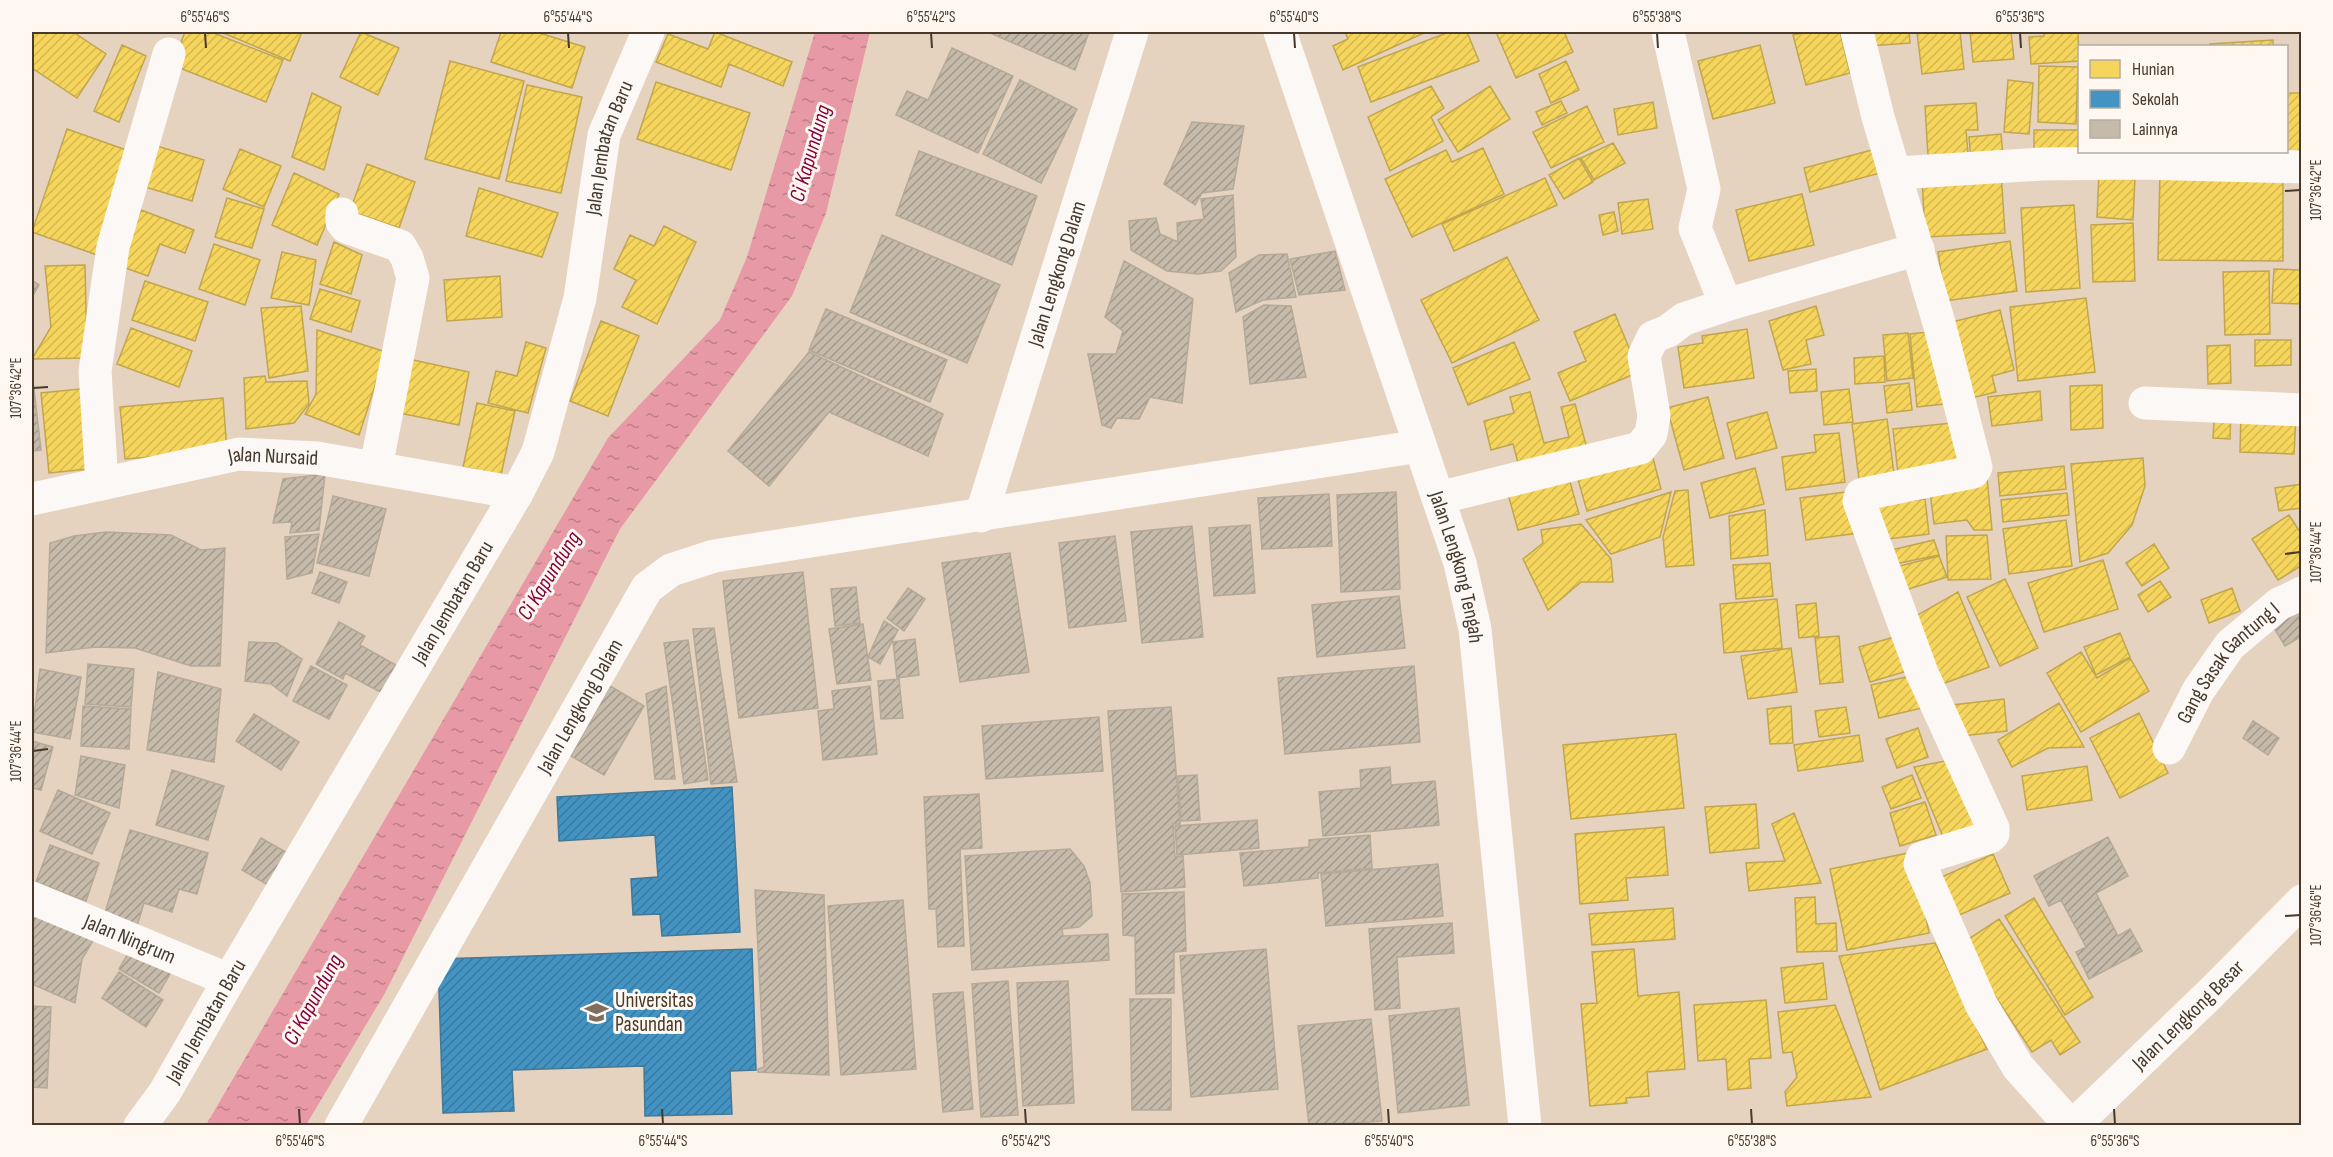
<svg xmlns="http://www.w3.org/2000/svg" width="2333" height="1157" viewBox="0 0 2333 1157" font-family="'Sofia Sans Condensed',sans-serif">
  <defs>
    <pattern id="water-ripples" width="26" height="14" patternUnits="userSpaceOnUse" patternTransform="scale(1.5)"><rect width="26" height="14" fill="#e799a5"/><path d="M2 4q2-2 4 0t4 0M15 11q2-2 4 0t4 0" fill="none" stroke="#bd7e87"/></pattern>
    <pattern id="homes-hatch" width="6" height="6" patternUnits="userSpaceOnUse" patternTransform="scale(1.5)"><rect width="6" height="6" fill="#f6d55c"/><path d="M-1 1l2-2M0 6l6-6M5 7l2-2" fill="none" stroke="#d4b850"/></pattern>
    <pattern id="schools-hatch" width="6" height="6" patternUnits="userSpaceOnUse" patternTransform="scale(1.5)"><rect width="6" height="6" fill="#4393c3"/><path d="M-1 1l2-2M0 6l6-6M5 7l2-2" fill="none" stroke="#3a799f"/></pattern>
    <pattern id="building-hatch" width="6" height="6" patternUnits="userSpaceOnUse" patternTransform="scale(1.5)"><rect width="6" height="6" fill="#c6baaa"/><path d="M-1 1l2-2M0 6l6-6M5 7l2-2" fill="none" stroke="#a3988b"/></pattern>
  </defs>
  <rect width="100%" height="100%" fill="#e5d2bf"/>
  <path fill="url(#water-ripples)" d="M815,32H870L826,213L792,296L620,529L385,993L306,1125H206L608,438L720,320L747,257Z"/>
  <path fill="url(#homes-hatch)" stroke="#c2a64e" stroke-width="1.5" d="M32,32H73L106,54L77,98L32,68Z
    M185,32H211L283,60L266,102L172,65Z
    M221,32H302L290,61Z
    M361,32L399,48L378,95L340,77Z
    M501,32H536L585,47L572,88L491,62Z
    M715,32L792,62L783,86L729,64L721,87L656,62L668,34L708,49Z
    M1345,32H1426L1343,70L1333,46L1348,39Z
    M1449,32H1467L1479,61L1371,102L1358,67Z
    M1496,32H1564L1573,52L1516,78Z
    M1808,32H1840L1850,73L1806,85L1793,35Z
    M1868,32H1909L1910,43L1869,46Z
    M1917,32H1960L1964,69L1922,74Z
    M1970,32H2011L2014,59L1973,62Z
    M2044,32H2078L2079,61L2031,64L2029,37L2044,36Z
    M2273,40V46H2211L2210,44Z
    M122,45L146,56L119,122L94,111Z
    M1760,45L1775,103L1713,119L1698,61Z
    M450,61L524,81L499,179L425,159Z
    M1566,61L1579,90L1551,103L1539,74Z
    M2039,66L2078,67L2076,124L2038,122Z
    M2008,80L2033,83L2029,134L2004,132Z
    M656,82L750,113L731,170L637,139Z
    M527,85L582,97L561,193L506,181Z
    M1431,86L1444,108L1431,117L1443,141L1390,171L1368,117Z
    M1490,86L1510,119L1458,152L1438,120Z
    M312,93L341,107L324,170L292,157Z
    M2286,93H2302V153L2286,152Z
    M1561,101L1567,113L1542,125L1536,112Z
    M1653,102L1657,128L1618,135L1614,109Z
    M1976,103L1978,130H1966L1968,153L1928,156L1925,106Z
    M1587,106L1604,142L1551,168L1533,132Z
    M67,129L132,152L97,255L32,232Z
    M2034,130H2079L2078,156H2034Z
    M2001,134L2003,156L1971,160L1969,137Z
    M1613,143L1625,163L1594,180L1581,158Z
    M157,146L204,160L192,201L145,187Z
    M1883,147L1880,173L1810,192L1804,168Z
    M1483,148L1504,194L1412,237L1385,179L1446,150L1452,162Z
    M240,149L281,166L264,207L223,189Z
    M1579,158L1593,182L1564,199L1549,175Z
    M367,164L415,182L399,228L350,211Z
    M2001,172L2005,233L1925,237L1922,177Z
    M294,173L339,194L317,245L272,225Z
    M2160,173L2283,174V261L2158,260Z
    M2099,174L2135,176L2133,220L2097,217Z
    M1545,178L1557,205L1454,251L1442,224Z
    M479,188L558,213L542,257L466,236Z
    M1802,194L1814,245L1749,261L1736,210Z
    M227,198L264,209L252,248L215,237Z
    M1648,199L1653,229L1622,234L1618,203Z
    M2074,205L2080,288L2026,292L2021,208Z
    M141,210L194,230L185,253L160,244L148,276L120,266Z
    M1614,212L1618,231L1603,235L1599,215Z
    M2133,223L2135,281L2093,282L2091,225Z
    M664,226L696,242L657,324L622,307L636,280L614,269L630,235L654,246Z
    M2010,241L2017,291L1945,301L1938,252Z
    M334,242L362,255L351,294L320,284Z
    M214,244L260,260L245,305L199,289Z
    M282,252L316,260L309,305L271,298Z
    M1507,257L1539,320L1452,363L1421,300Z
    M85,265L87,358L32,359L51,327L45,266Z
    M2274,269L2302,270V304L2272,303Z
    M2269,271L2270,334L2225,335L2223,272Z
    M500,276L502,317L447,321L444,280Z
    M145,281L208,302L195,341L132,320Z
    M320,289L360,301L351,332L310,319Z
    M2086,298L2095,372L2018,381L2010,307Z
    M301,306L308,371L269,378L261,308Z
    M1816,306L1824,335L1806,340L1811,364L1783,370L1769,321Z
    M2000,310L2014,370L1992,376L1996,392L1963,400L1944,324Z
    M1615,314L1639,372L1570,401L1558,373L1586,361L1574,332Z
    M601,321L639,336L608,416L570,401Z
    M131,328L192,351L179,387L117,364Z
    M1747,329L1754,378L1684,388L1678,347L1703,343L1702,336Z
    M317,330L386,352L359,435L305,414L316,394Z
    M1938,331L1944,404L1917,407L1910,334Z
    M1908,333L1913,378L1887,381L1883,335Z
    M2255,340H2291V365L2255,366Z
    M526,342L546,348L528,413L488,403L496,371L517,376Z
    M1514,342L1530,379L1468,405L1453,368Z
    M2230,345L2231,383L2208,384L2207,346Z
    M1884,356L1885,382L1855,384L1854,358Z
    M404,358L469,372L459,425L394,412Z
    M1816,369L1817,391L1790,393L1788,371Z
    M265,376L266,382L307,381L309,404L294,423L246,429L244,378Z
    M1909,383L1912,410L1887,413L1884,386Z
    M2102,385L2103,428L2071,430L2070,386Z
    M89,388L98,468L49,473L41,393Z
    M1849,389L1853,422L1824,425L1821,392Z
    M2040,391L2042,420L1992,426L1988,397Z
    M1530,392L1544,443L1569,437L1561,407L1575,404L1589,456L1521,474L1513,444L1491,450L1484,421L1514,413L1510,397Z
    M1708,397L1724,458L1684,470L1667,408Z
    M223,398L227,451L125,459L120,407Z
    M477,403L515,411L501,475L463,467Z
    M2215,408H2231L2230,439L2213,438Z
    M1767,412L1777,448L1736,459L1727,423Z
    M2241,412L2296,414L2294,454L2240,452Z
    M1887,419L1895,482L1860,487L1852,424Z
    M1952,423L1969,468L1898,474L1893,429Z
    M1839,433L1845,482L1786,490L1782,457L1816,452L1814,435Z
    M1652,454L1661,489L1587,511L1577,476Z
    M2143,458L2145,486L2132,525L2108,553L2080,562L2071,464Z
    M2064,466L2066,489L2000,496L1998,473Z
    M1755,468L1764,504L1710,518L1701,483Z
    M1567,471L1579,514L1518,530L1506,487Z
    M1987,477L1992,530H1974L1967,520L1934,524L1929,484Z
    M2302,484V508L2279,511L2275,488Z
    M1688,490L1694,565L1666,567L1663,537L1675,491Z
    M1853,491L1859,533L1806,540L1800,498Z
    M1671,492L1660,537L1611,554L1586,520Z
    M2067,493L2069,515L2003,522L2001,500Z
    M1925,499L1929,534L1880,540L1876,504Z
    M1765,510L1768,555L1731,559L1729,516Z
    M2289,515L2302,535V565L2278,580L2252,539Z
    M2066,520L2072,566L2009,574L2003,529Z
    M1581,524L1611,559L1613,582H1581L1548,610L1523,559L1543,543L1541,530Z
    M1987,535L1991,579L1948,580L1946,536Z
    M1934,540L1939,555L1890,565L1887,551Z
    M2154,544L2169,568L2142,586L2126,563Z
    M1939,556L1947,577L1899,592L1892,568Z
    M2103,560L2118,609L2044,632L2028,583Z
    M1770,563L1773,596L1736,599L1733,565Z
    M2005,579L2038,648L2000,666L1967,597Z
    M2160,581L2171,597L2148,612L2138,595Z
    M2232,588L2240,611L2209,623L2201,600Z
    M1958,592L1989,667L1931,688L1907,621Z
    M1777,599L1782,648L1724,653L1720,604Z
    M1816,603L1819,636L1799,638L1796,605Z
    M2120,633L2130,657L2096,675L2084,647Z
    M1905,634L1914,669L1870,682L1859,647Z
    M1839,636L1843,682L1820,684L1815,638Z
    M1791,648L1797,692L1748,699L1741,656Z
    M2081,652L2097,678L2130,658L2149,691L2081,732L2047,673Z
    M1915,675L1922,708L1879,718L1871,685Z
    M2004,699L2007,731L1952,737V705Z
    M2059,703L2084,747L2048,748L2012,767L1998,740Z
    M1791,706L1793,743L1770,744L1767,709Z
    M1846,707L1850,733L1819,737L1815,711Z
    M2139,713L2168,773L2120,798L2090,738Z
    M1918,728L1928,757L1897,768L1886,739Z
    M1676,734L1684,808L1571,819L1563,745Z
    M1859,735L1863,761L1798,771L1794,745Z
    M1956,759L1981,826L1944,839L1914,767Z
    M2087,766L2092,800L2027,810L2022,776Z
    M1912,775L1921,798L1891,809L1882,787Z
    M1925,802L1936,835L1900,846L1890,813Z
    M1756,804L1759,848L1710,853L1705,807Z
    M1794,813L1821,883L1749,891L1746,863L1785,861L1772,824Z
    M1664,827L1668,875L1626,878L1628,900L1580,904L1575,834Z
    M1913,852L1929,933L1847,950L1830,869Z
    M1993,854L2010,893L1950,919L1933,881Z
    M1815,897L1816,924L1836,923L1837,951L1797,952L1795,898Z
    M2034,898L2093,997L2065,1015L2005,916Z
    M1673,908L1675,939L1592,945L1589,914Z
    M1999,919L2080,1042L2060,1055L2051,1040L2032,1052L1961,944Z
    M1935,943L1987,1049L1880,1090L1839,956Z
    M1634,949L1638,996L1679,992L1685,1069L1647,1072L1649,1096L1626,1098L1627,1103L1590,1106L1581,1004L1597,1003L1592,952Z
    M1823,963L1827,999L1785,1003L1781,968Z
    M1766,1000L1771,1058L1749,1059L1751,1088L1728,1090L1726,1059L1698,1061L1694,1005Z
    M1835,1005L1871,1097L1787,1106L1785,1092L1797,1077L1792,1052L1783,1053L1778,1012Z"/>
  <path fill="url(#schools-hatch)" stroke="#447896" stroke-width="1.5" d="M732,787L740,932L662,936L660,914L633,915L631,879L658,877L655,835L559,841L557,797Z
    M752,949L756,1070L730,1071L732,1114L645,1116L644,1066L512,1070L514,1111L443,1113L438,959Z"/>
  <path fill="url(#building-hatch)" stroke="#b5a998" stroke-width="1.5" d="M988,32H1089L1075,70Z
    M952,48L1013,76L978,153L896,115L907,91L928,100Z
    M1020,80L1077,109L1041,183L983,154Z
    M1192,122L1244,126L1233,189L1202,193L1195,205L1164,184Z
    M919,151L1037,196L1012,265L896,215Z
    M1233,195L1236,257L1221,271L1198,274L1167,271L1131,250L1129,221L1156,218L1160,234L1178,242L1177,223L1204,219L1201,199Z
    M882,235L1000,285L967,363L850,312Z
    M1335,251L1345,290L1299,295L1290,259Z
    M1287,254L1296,297L1263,300L1236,312L1229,273L1259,255Z
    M1124,261L1193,299L1182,403L1150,397L1139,419L1117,418L1111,428L1102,425L1088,354H1116L1123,331L1105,317Z
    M32,280L39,285L32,297Z
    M1264,305L1291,306L1306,377L1250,384L1243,317Z
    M826,309L947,360L930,402L809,350Z
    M809,352L943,414L928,456L829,412L769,486L728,451Z
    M32,372L41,450L32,451Z
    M325,474L319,530L290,533L292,522L273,523L283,479Z
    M1396,492L1400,589L1341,592L1337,495Z
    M1329,494L1332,546L1262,549L1258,498Z
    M333,496L386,509L369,576L317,563Z
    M1250,525L1255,593L1214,596L1209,528Z
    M1192,526L1203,637L1142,643L1131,532Z
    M106,532L171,535L201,550L225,548L220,666H191L135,648L95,647L46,653L50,543L74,536Z
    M319,534L312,573L287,579L285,537Z
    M1115,536L1126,621L1069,628L1059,543Z
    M1010,553L1029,672L960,682L942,563Z
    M320,572L347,582L339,603L312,593Z
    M803,572L818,708L739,718L723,581Z
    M856,587L860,623L835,626L831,589Z
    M908,588L925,599L904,631L887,618Z
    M1399,596L1405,648L1317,657L1312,605Z
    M2302,598V636L2285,646L2268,618Z
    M884,621L898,630L880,664L868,657Z
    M339,622L365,636L360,645L396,665L382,693L345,673L343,679L316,664Z
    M863,624L871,680L837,684L829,629Z
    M714,628L737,782L711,784L693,629Z
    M915,639L919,675L897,678L893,642Z
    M688,640L708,780L684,784L664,643Z
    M249,642L277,643L302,659L287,696L271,684L245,681Z
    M88,664L134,669L131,707L85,704Z
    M311,666L347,685L329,719L293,701Z
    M1414,666L1420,742L1285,754L1278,678Z
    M40,669L81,677L70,739L32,732Z
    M158,672L221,689L214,762L147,750Z
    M899,679L903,718L881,719L878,681Z
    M610,686L644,706L604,775L571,756Z
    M666,686L675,779H655L646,694Z
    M870,686L877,754L823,760L818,711L834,709L832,691Z
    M83,706L131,709L129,749L81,746Z
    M1171,707L1180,824H1173L1175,857L1183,856L1185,887L1121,892L1108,711Z
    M254,714L299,742L281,770L236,741Z
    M1099,717L1103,771L986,779L982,726Z
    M2253,721L2279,738L2268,755L2243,738Z
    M32,741L53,747L41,790L32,788Z
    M81,756L125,765L119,808L75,795Z
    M1390,767L1391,785L1435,781L1439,825L1323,836L1319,792L1361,788L1360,770Z
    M172,770L224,786L208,840L156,825Z
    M1197,775L1200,820L1181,821L1178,776Z
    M58,790L110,813L92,854L40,831Z
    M979,794L982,848L960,849L964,946L938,947L936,909H929L924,797Z
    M1257,820L1259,848L1177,855L1175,826Z
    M130,830L208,853L197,894L179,889L172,912L144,903L137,926L104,916Z
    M1370,835L1372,868L1318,873V878L1244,886L1240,853L1309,847V840Z
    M2108,837L2128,876L2096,893L2118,936L2130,929L2142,951L2089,979L2076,952L2086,947L2061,900L2049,906L2034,876Z
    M261,838L293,856L275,889L242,870Z
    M50,845L99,863L86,901L36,882Z
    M1070,849L1084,866L1090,883L1092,916L1079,927L1062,929L1063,936L1108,934L1109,960L972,970L965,856Z
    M1438,864L1443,916L1326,926L1321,874Z
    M755,890L824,895L829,1075L758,1072V1069L764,1067Z
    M1184,892L1186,951L1174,952V993L1136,994L1135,936L1123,935L1122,894Z
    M903,900L916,1069L841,1075L828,906Z
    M32,910L94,939L82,959L75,1003L32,984Z
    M1452,923L1454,953L1397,957L1400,1008L1375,1010L1369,929Z
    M134,943L174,967L159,993L119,969Z
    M1266,949L1278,1089L1191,1097L1180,956Z
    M119,972L163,1000L146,1027L102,998Z
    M1008,981L1018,1115L981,1117L972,984Z
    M1068,981L1074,1103L1023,1106L1017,983Z
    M963,992L973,1109L943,1112L933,994Z
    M1130,999H1171V1110H1132Z
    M32,1006L51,1007L47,1088L32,1087Z
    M1459,1008L1469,1105L1398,1113L1389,1016Z
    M1371,1019L1382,1121L1309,1126L1298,1026Z"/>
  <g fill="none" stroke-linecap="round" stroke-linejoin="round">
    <g stroke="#fbf8f5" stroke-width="33">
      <path id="s1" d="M1280,32L1460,563L1475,629L1525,1126"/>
      <path d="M1857,32L1878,117L1939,323L1976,467L1973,472L1864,494L1861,495L1859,501L1922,673L1993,828V834L1990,837L1922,858L1920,864L1981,1004L2018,1067L2071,1126"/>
      <path d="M1896,173L2042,164L2139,163L2302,167"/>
      <path d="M342,214V222L346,227L400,246L407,258L413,278L376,467"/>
      <path d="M1726,305L1918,249"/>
      <path d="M2145,403L2302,410"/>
      <path d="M102,484L95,371L113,247L169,54"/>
      <path d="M1438,498L1640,448L1651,434L1654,416L1644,356L1653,337L1668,331L1684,319L1726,305L1695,228L1704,189L1668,32"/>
      <path id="s2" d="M32,499L239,454L317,458L517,493"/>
      <path id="s3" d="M981,516L1132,32"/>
      <path id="s4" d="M2169,748L2198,691L2230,645L2279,604L2302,593"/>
      <path id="s5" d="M32,898L229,980"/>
      <path id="s6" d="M140,1126L165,1092L229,980L517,493L538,452L580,298L604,135L648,32"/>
      <path id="s7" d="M341,1126L647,588L671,570L714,556L1420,446"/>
    </g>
    <path stroke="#fbf8f5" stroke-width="33" id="s8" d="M2073,1126L2211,993L2302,901"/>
  </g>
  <path fill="none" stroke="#47392c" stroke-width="2" d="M205,33L206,48M568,33L569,48M931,33L932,48M1294,33L1295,48M1657,33L1658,48M2020,33L2021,48M2285,191L2300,190M33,388L48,387M2285,554L2300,552M33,751L48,749M2285,916L2300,915M299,1109L300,1124M662,1109L663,1124M1025,1109L1026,1124M1388,1109L1389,1124M1751,1109L1752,1124M2114,1109L2115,1124"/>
  <defs>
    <symbol id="school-bare" viewBox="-9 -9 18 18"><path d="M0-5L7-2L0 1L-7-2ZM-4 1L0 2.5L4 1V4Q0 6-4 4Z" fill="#7e6f5f" stroke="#fff8f1" stroke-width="2.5" paint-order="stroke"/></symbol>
  </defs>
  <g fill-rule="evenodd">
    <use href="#school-bare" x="580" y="996" width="33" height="33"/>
  </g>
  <g text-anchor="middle" stroke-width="6" stroke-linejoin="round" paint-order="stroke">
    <g font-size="21" fill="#47392c" stroke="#fff8f1">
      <text dy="7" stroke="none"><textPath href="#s6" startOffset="1096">Jalan Jembatan Baru</textPath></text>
      <text dy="7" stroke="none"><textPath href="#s3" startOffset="254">Jalan Lengkong Dalam</textPath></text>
      <text dy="7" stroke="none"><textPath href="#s2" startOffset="246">Jalan Nursaid</textPath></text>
      <text dy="7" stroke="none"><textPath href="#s1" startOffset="564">Jalan Lengkong Tengah</textPath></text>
      <text dy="7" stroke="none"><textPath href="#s6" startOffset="610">Jalan Jembatan Baru</textPath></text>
      <text dy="7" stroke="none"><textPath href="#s4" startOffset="105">Gang Sasak Gantung I</textPath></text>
      <text dy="7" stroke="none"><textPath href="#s7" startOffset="483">Jalan Lengkong Dalam</textPath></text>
      <text dy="7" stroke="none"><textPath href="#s5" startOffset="106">Jalan Ningrum</textPath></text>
      <text dy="7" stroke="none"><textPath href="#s8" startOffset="160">Jalan Lengkong Besar</textPath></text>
      <text dy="7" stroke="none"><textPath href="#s6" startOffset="124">Jalan Jembatan Baru</textPath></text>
    </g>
    <g font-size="21" fill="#47392c" stroke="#fff8f1" text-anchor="start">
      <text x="615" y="1007">Universitas<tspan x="615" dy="24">Pasundan</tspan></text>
    </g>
    <g font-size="22" font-style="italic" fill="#86023c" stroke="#fff8f1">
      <text transform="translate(809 153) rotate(-74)" y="8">Ci Kapundung</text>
      <text transform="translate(548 575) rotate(-58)" y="8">Ci Kapundung</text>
      <text transform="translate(312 999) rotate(-61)" y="8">Ci Kapundung</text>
    </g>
  </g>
  <rect width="2333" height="1157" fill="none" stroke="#fff8f1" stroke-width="66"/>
  <rect x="2078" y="45" width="210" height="108" fill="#fff8f1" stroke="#b5aca2" stroke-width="1.5"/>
  <rect x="2090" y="60" width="30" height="18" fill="#f6d55c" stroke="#b5aca2" stroke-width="1.5"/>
  <text x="2132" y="75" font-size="18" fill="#47392c">Hunian</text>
  <rect x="2090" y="90" width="30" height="18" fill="#4393c3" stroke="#b5aca2" stroke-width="1.5"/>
  <text x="2132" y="105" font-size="18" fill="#47392c">Sekolah</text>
  <rect x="2090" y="120" width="30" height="18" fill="#c6baaa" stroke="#b5aca2" stroke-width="1.5"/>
  <text x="2132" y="135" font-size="18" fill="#47392c">Lainnya</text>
  <rect x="33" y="33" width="2267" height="1091" fill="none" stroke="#47392c" stroke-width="2"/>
  <g font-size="15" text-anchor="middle" fill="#47392c">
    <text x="205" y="22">6°55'46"S</text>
    <text x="568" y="22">6°55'44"S</text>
    <text x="931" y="22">6°55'42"S</text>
    <text x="1294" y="22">6°55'40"S</text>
    <text x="1657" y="22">6°55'38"S</text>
    <text x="2020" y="22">6°55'36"S</text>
    <text transform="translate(2316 190) rotate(-90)" y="5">107°36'42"E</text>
    <text transform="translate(16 388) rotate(-90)" y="5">107°36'42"E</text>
    <text transform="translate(2316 552) rotate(-90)" y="5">107°36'44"E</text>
    <text transform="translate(16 751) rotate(-90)" y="5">107°36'44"E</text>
    <text transform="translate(2316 915) rotate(-90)" y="5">107°36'46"E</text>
    <text x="300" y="1146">6°55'46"S</text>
    <text x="663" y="1146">6°55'44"S</text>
    <text x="1026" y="1146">6°55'42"S</text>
    <text x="1389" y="1146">6°55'40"S</text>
    <text x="1752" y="1146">6°55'38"S</text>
    <text x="2115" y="1146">6°55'36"S</text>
  </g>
</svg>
